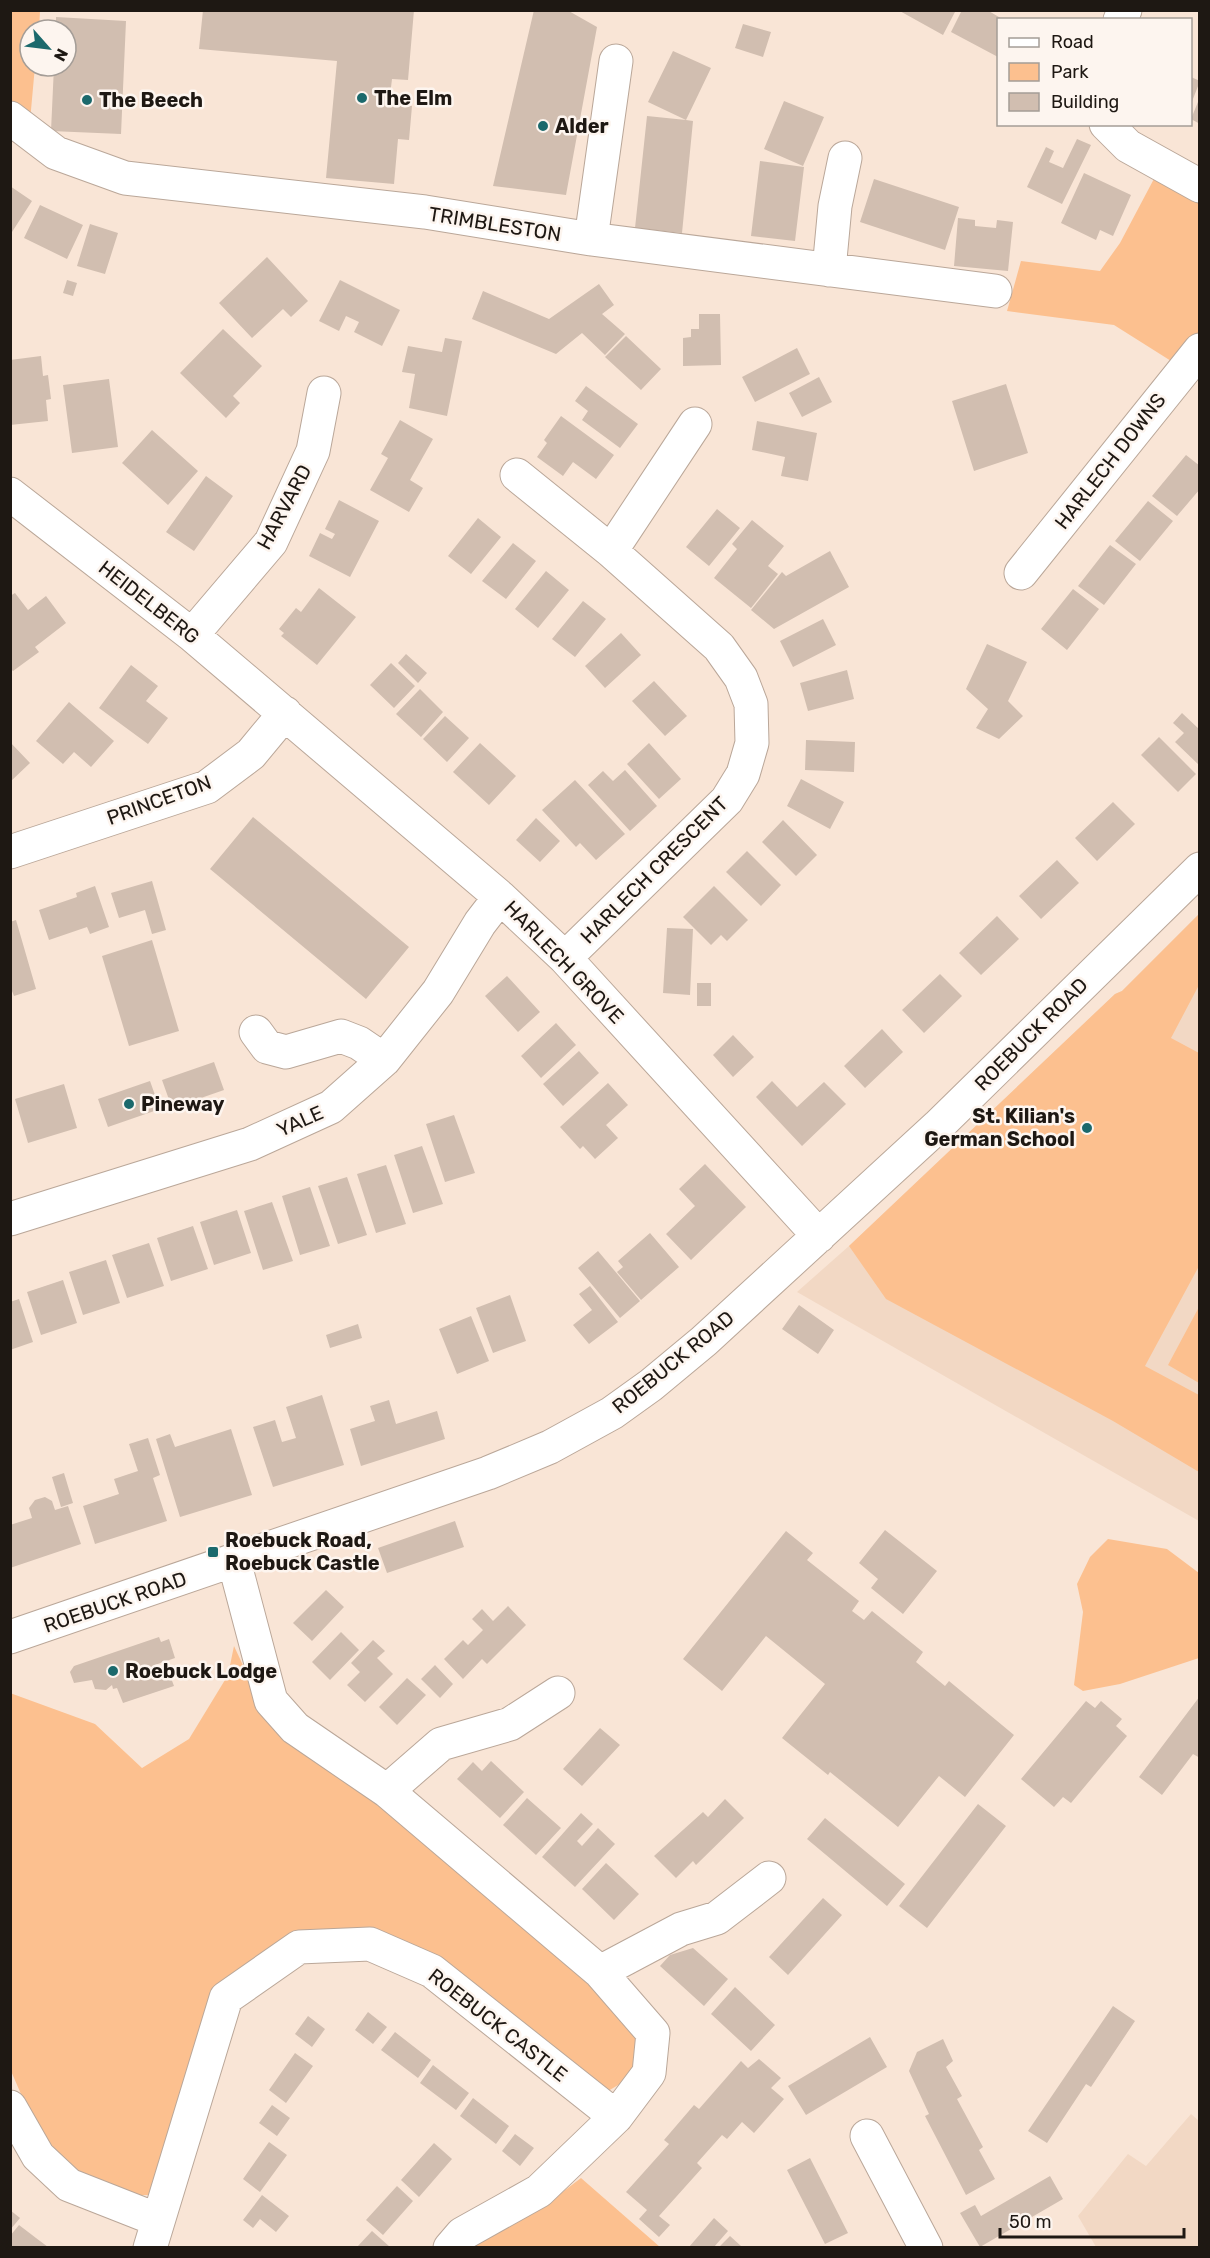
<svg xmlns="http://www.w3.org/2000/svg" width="1210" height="2258" viewBox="0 0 1210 2258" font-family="Rubik,sans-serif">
  <rect width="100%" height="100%" fill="#f9e5d6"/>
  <path fill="#f2d8c4" d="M1199,914V1521L797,1292L849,1246L1115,994L1122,991Z
    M1191,2114L1199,2121V2247H1096L1078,2216L1128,2154L1146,2166Z"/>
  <path fill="#fcc08f" d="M10,11H40L39,30H30V66H35L30,121L11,102Z
    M1156,175L1199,197V343L1179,366L1114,325L1007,311L1021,261L1100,271L1120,243Z
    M1199,914V985L1171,1038L1199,1053V1266L1145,1366L1199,1395V1472L1113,1421L886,1299L849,1246L1115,994L1122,991Z
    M1199,1307V1383L1168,1365Z
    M1108,1539L1167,1549L1199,1573V1658L1120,1684L1083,1691L1074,1685L1083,1612L1077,1584L1090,1557Z
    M234,1646L267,1717L340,1771L612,2002L643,2041L637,2074L608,2091L377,1933L210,1995L150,2195H113L43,2145L11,2071L10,1693L95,1724L142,1768L189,1739L228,1675Z
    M581,2178L660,2247L472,2248L511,2220L543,2207Z"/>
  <path fill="#d1beb0" d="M203,10H414L408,80L392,79L389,104L412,106L409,140L398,139L394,184L326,178L337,61L199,49Z
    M534,10H567L597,27L566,195L493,186Z
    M898,10H956L943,35Z
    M962,10H987L1004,20H998V57L951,32Z
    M56,17L126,21L121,134L51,131L54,66H66V30H56Z
    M743,24L771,32L763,57L735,48Z
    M673,51L711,68L686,120L693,121L682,233L635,228L647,116L686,120L648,102Z
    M1191,77L1200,81L1191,104Z
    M1200,97V124L1191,119Z
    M784,101L824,117L803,166L764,149Z
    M1077,139L1091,145L1062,204L1027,187L1046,147L1054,151L1049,162L1063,168Z
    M760,161L804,167L795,241L751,236Z
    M1084,173L1131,195L1113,236L1100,230L1096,240L1061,223Z
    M874,179L959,207L945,250L860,222Z
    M10,186L32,201L12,232L10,231Z
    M40,205L83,225L67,259L24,238Z
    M958,218L975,220V226L996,228L997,220L1013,222L1008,271L954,266Z
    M90,224L118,233L105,274L77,266Z
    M267,257L308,301L291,317L283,309L252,338L219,303Z
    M67,280L77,283L73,296L63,293Z
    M340,280L400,310L382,346L354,332L359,322L346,316L339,331L319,321Z
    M599,284L614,305L602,314L625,334L605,355L582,333L556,354L472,319L483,291L549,319Z
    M699,314H720L721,365L683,366V338L691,337V329H699Z
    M223,329L262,366L233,396L240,403L226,418L180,373Z
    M626,336L661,369L641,390L605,357Z
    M445,338L462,341L447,416L409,408L415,374L402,372L408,346L442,352Z
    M797,348L810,374L755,402L742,377Z
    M41,356L43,376L48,375L51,399L46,400L48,421L10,425V360Z
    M819,377L832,402L802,417L789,393Z
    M109,379L118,447L72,453L63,385Z
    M1006,384L1028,453L974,471L952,401Z
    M586,386L638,424L620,448L582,420L588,411L575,401Z
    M561,416L614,455L596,479L573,462L563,476L537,457L547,443L544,440Z
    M400,420L433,439L410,480L423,488L409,512L370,490L388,458L381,454Z
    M757,421L817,433L808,481L781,476L785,457L752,450Z
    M152,430L198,471L168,505L122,463Z
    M1186,455L1200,466V489L1177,516L1152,496Z
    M206,476L233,496L194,551L166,532Z
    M339,500L379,521L350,577L309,556L320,533L332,539L335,534L325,529Z
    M1148,501L1173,521L1140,561L1115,541Z
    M717,509L740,528L709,566L686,547Z
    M478,518L501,537L471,574L448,556Z
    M752,520L784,546L768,566L778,574L751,608L714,578L737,549L732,544Z
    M513,543L536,561L506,599L482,581Z
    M1110,545L1136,564L1104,605L1078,586Z
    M830,551L849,587L774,629L751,610L782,572L786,576Z
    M546,571L569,590L538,628L515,609Z
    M319,588L356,617L317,665L281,636L284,633L279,629L296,608L301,612Z
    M1073,589L1099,609L1067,650L1041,629Z
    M15,593L28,610L46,596L66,623L35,647L39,652L13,671L10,668V596Z
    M583,601L606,619L575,657L552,639Z
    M823,619L836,645L793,667L780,641Z
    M621,633L641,655L605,688L585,666Z
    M987,644L1027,662L1008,701L1023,716L999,739L976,728L988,709L966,689Z
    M406,654L427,673L418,683L398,663Z
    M391,663L415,686L394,708L370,685Z
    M131,665L158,686L146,701L168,718L148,744L99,708Z
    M847,670L854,699L808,711L800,683Z
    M654,681L687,716L665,736L632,701Z
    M420,689L443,712L421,737L396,714Z
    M69,702L114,741L91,767L74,752L63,764L36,741Z
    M1182,713L1200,730V766L1175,742L1184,733L1173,723Z
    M445,716L469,738L447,762L423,739Z
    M1159,737L1196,774L1178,792L1141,755Z
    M806,740L855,742L854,772L805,770Z
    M10,742L30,763L10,782Z
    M480,743L516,776L489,805L453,772Z
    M649,743L681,779L659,799L627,764Z
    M625,770L657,806L630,831L588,785L603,771L613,781Z
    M801,779L844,802L830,829L787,806Z
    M575,780L625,834L596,860L580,843L576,847L542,810Z
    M1113,802L1135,824L1097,861L1075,838Z
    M253,817L409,947L366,999L210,869Z
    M536,818L560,841L540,862L516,840Z
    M783,820L817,855L796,876L762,842Z
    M747,851L781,885L761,906L726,872Z
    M1057,860L1079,883L1041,919L1019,896Z
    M152,881L166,930L152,934L145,910L119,918L111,893Z
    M95,886L109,927L90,934L87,927L49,940L39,910L77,897L76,893Z
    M714,886L748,920L727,941L721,935L711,945L683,917Z
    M997,916L1019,939L981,975L959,953Z
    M16,920L36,989L14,996L10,986V922Z
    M667,928L693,929L690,995L663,993Z
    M152,940L179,1031L129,1046L102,956Z
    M940,974L962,996L924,1033L902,1010Z
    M507,976L540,1012L518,1032L485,996Z
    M697,983H711V1006H697Z
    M556,1023L576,1045L541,1078L521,1056Z
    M882,1029L903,1052L865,1088L844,1066Z
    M733,1035L754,1057L733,1077L713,1055Z
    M579,1051L599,1073L563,1106L543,1084Z
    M214,1062L224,1090L172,1108L162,1080Z
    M150,1081L160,1109L108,1127L98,1099Z
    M772,1081L797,1107L824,1082L846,1104L802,1146L756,1097Z
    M608,1083L628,1105L606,1125L618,1138L595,1159L583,1146L580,1149L560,1127Z
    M64,1084L77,1128L28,1143L15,1099Z
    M454,1115L475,1173L445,1182L426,1124Z
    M422,1146L443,1204L413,1213L394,1155Z
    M705,1164L746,1207L691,1260L666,1234L695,1206L679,1189Z
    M386,1165L406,1224L376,1233L357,1174Z
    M347,1177L367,1235L338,1244L318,1186Z
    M310,1187L330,1246L300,1255L282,1196Z
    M272,1202L293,1261L263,1270L244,1211Z
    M237,1210L251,1253L214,1265L200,1222Z
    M193,1226L208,1269L171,1281L157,1238Z
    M650,1233L679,1267L641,1300L617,1272L623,1267L618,1261Z
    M149,1243L164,1286L127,1298L112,1255Z
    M598,1251L640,1301L620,1318L578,1268Z
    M106,1260L120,1303L83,1315L69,1272Z
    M63,1280L77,1323L41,1335L27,1292Z
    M590,1286L618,1322L589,1344L573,1325L592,1310L579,1294Z
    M510,1295L526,1341L493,1353L476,1308Z
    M19,1299L33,1342L10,1350V1302Z
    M799,1305L834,1330L818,1354L782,1329Z
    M471,1316L489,1361L457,1374L439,1329Z
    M358,1324L362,1338L330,1348L326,1335Z
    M322,1395L344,1465L273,1487L253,1427L275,1420L282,1442L296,1438L286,1407Z
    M389,1400L396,1424L437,1411L445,1439L361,1466L350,1429L375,1421L370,1406Z
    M231,1429L252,1495L180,1517L156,1439L170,1434L175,1447Z
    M148,1438L160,1475L153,1478L167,1521L95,1544L83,1506L119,1494L114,1479L138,1471L129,1444Z
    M64,1473L73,1503L61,1507L52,1477Z
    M45,1497L52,1501L55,1510L68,1506L81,1544L10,1568V1525L32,1518L29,1508L35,1500Z
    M455,1521L464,1547L387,1573L378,1548Z
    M885,1530L937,1571L903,1614L871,1588L878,1579L859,1563Z
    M786,1531L813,1553L807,1560L859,1601L852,1611L864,1620L872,1611L923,1652L916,1662L945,1686L949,1681L1014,1735L965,1797L939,1776L898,1827L830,1772L828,1775L782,1738L825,1684L766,1636L722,1691L683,1659Z
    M326,1590L344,1607L312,1641L293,1623Z
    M508,1606L526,1625L487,1664L482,1659L463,1679L444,1659L463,1640L468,1645L483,1630L472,1619L482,1609L493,1621Z
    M341,1632L359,1650L330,1680L312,1662Z
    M159,1637L161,1642L169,1639L175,1658L152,1666L155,1674L168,1670L174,1686L123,1703L117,1688L113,1689L112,1685L106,1690L95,1689L92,1680L74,1683L70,1672L74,1666Z
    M373,1640L385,1651L377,1658L393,1674L365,1702L347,1685L360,1672L351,1663Z
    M435,1665L453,1684L440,1698L421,1679Z
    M407,1678L426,1695L397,1725L379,1707Z
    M1200,1696V1758L1193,1754L1162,1795L1139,1777Z
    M1086,1701L1095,1708L1101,1701L1122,1719L1116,1726L1127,1736L1071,1803L1063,1797L1054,1807L1021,1779Z
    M600,1728L620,1745L582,1786L563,1769Z
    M491,1761L524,1792L500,1818L457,1779L473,1762L482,1771Z
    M527,1798L561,1828L536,1855L503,1825Z
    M725,1799L744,1818L696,1865L693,1861L676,1878L654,1856L703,1812L708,1817Z
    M978,1804L1006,1826L927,1928L899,1906Z
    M581,1813L593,1824L577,1841L582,1846L598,1828L615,1844L575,1887L542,1857Z
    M825,1818L905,1884L887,1906L807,1839Z
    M606,1863L639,1894L614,1920L582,1889Z
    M823,1898L842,1915L788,1975L769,1957Z
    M693,1948L728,1979L704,2006L660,1966L670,1955Z
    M735,1987L775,2025L751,2051L711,2014Z
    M1113,2006L1135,2021L1091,2087L1086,2084L1047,2143L1028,2131Z
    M368,2012L387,2027L373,2044L355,2030Z
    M308,2016L325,2029L312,2047L295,2034Z
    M395,2032L431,2060L418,2078L381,2050Z
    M870,2037L887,2067L806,2115L788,2086Z
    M943,2039L953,2061L946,2067L962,2096L957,2099L983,2147L979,2150L995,2179L966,2195L925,2116L929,2114L909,2071L917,2052Z
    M295,2053L313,2066L286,2103L269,2090Z
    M759,2059L781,2078L771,2088L784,2099L754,2133L742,2122L727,2139L722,2135L697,2163L702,2168L659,2216L670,2225L659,2237L639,2219L647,2210L626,2192L669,2144L664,2140L694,2105L699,2109L741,2061L748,2068Z
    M433,2065L469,2093L456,2110L420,2083Z
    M473,2098L509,2126L496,2144L460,2116Z
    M272,2105L290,2118L277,2136L259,2123Z
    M515,2134L534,2148L520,2166L502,2151Z
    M269,2142L287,2155L260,2192L243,2179Z
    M434,2143L452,2159L419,2197L401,2180Z
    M810,2158L848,2233L825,2244L787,2170Z
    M1050,2176L1063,2199L980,2247L960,2213L975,2205L981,2216Z
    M397,2186L413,2201L383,2235L366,2220Z
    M262,2195L289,2216L276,2232L260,2219L253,2228L243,2220Z
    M10,2210L20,2218L10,2230Z
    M714,2218L728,2231L714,2247H689Z
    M19,2225L36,2238L48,2247H10V2236Z
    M372,2231L390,2247H357Z
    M730,2236L741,2246L740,2247H719Z"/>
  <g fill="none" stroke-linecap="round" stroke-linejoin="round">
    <defs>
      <path id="minor" d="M1120,20L1125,10
        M10,118L56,153L125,178L425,212L591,239L995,291
        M1106,124L1128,146L1200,186
        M591,239L616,61
        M829,270L835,206L845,158
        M517,475L611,551L719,647L741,678L751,704L752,743L743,774L727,800L565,958
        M10,494L192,635L500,897L565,958L819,1236
        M611,551L695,424
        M1021,573L1200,350
        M192,635L271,542L313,451L324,393
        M10,852L207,787L251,754L285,713
        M256,1032L267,1047L286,1052L341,1036L359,1043L384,1060
        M10,1219L250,1144L331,1107L384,1060L438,992L480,923L500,897
        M234,1561L271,1701L295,1728L387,1791L600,1972L653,2033L649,2073L616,2117
        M10,1637L488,1473L550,1447L612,1413L651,1385L704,1341L938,1126L1200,869
        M387,1791L441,1744L510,1724L558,1693
        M600,1972L681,1929L717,1918L769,1878
        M10,2107L38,2156L69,2185L158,2220
        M867,2136L926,2248
        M150,2248L226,1998L299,1947L370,1944L432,1971L616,2117L539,2191L462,2234L450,2248"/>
    </defs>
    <use href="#minor" stroke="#baa799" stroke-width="35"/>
    <use href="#minor" stroke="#fff" stroke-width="33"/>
  </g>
  <g fill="#1b696c" stroke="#fdf5ef" stroke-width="2">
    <circle cx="362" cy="98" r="6"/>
    <circle cx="87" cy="100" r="6"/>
    <circle cx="543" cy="126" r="6"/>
    <circle cx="129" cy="1104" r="6"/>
    <circle cx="1087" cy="1128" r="6"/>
    <rect x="207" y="1546" width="12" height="12" rx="3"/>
    <circle cx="113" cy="1671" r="6"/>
  </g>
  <g text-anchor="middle" stroke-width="5" stroke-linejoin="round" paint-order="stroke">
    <g font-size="20" font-weight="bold" fill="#1e1813" stroke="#fdf5ef" text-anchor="start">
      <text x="374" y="105">The Elm</text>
      <text x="99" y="107">The Beech</text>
      <text x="555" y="133">Alder</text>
      <text x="141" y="1111">Pineway</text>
      <text x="1075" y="1123" text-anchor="end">St. Kilian's<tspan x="1075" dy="23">German School</tspan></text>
      <text x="225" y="1547">Roebuck Road,<tspan x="225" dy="23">Roebuck Castle</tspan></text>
      <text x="125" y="1678">Roebuck Lodge</text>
    </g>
    <g font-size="20" fill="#1e1813" stroke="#fdf5ef">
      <text transform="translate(495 224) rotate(9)" y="7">TRIMBLESTON</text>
      <text transform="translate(1110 461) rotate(-52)" y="7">HARLECH DOWNS</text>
      <text transform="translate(284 507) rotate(-62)" y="7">HARVARD</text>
      <text transform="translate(149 602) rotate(38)" y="7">HEIDELBERG</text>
      <text transform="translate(159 800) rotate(-20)" y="7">PRINCETON</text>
      <text transform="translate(654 870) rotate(-45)" y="7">HARLECH CRESCENT</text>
      <text transform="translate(564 962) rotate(46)" y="7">HARLECH GROVE</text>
      <text transform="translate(1031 1034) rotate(-45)" y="7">ROEBUCK ROAD</text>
      <text transform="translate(300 1121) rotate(-24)" y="7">YALE</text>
      <text transform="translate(673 1362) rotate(-39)" y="7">ROEBUCK ROAD</text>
      <text transform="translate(115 1602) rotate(-19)" y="7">ROEBUCK ROAD</text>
      <text transform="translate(498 2025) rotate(38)" y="7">ROEBUCK CASTLE</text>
    </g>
  </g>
  <rect width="1210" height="2258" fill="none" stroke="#1e1813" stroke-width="24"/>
  <rect x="997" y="18" width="195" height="108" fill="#fdf5ef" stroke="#a49d97" stroke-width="1.5"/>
  <rect x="1009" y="38" width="30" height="9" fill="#ffffff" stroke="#a49d97" stroke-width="1.5"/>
  <text x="1051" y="48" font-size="18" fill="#1e1813">Road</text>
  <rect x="1009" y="63" width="30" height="18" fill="#fcc08f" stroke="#a49d97" stroke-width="1.5"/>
  <text x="1051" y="78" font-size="18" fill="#1e1813">Park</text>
  <rect x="1009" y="93" width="30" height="18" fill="#d1beb0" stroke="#a49d97" stroke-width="1.5"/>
  <text x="1051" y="108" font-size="18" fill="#1e1813">Building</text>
  <g transform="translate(48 48) rotate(118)"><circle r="28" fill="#fdf5ef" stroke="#a49d97" stroke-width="1.5"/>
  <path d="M0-4.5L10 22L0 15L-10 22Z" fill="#1b696c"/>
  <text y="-9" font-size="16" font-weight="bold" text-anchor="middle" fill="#1e1813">N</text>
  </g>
  <path d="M1000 2228v9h184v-9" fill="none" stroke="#1e1813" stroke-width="3"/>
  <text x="1009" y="2228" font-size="18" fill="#1e1813" stroke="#fdf5ef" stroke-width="4.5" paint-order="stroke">50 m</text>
</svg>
